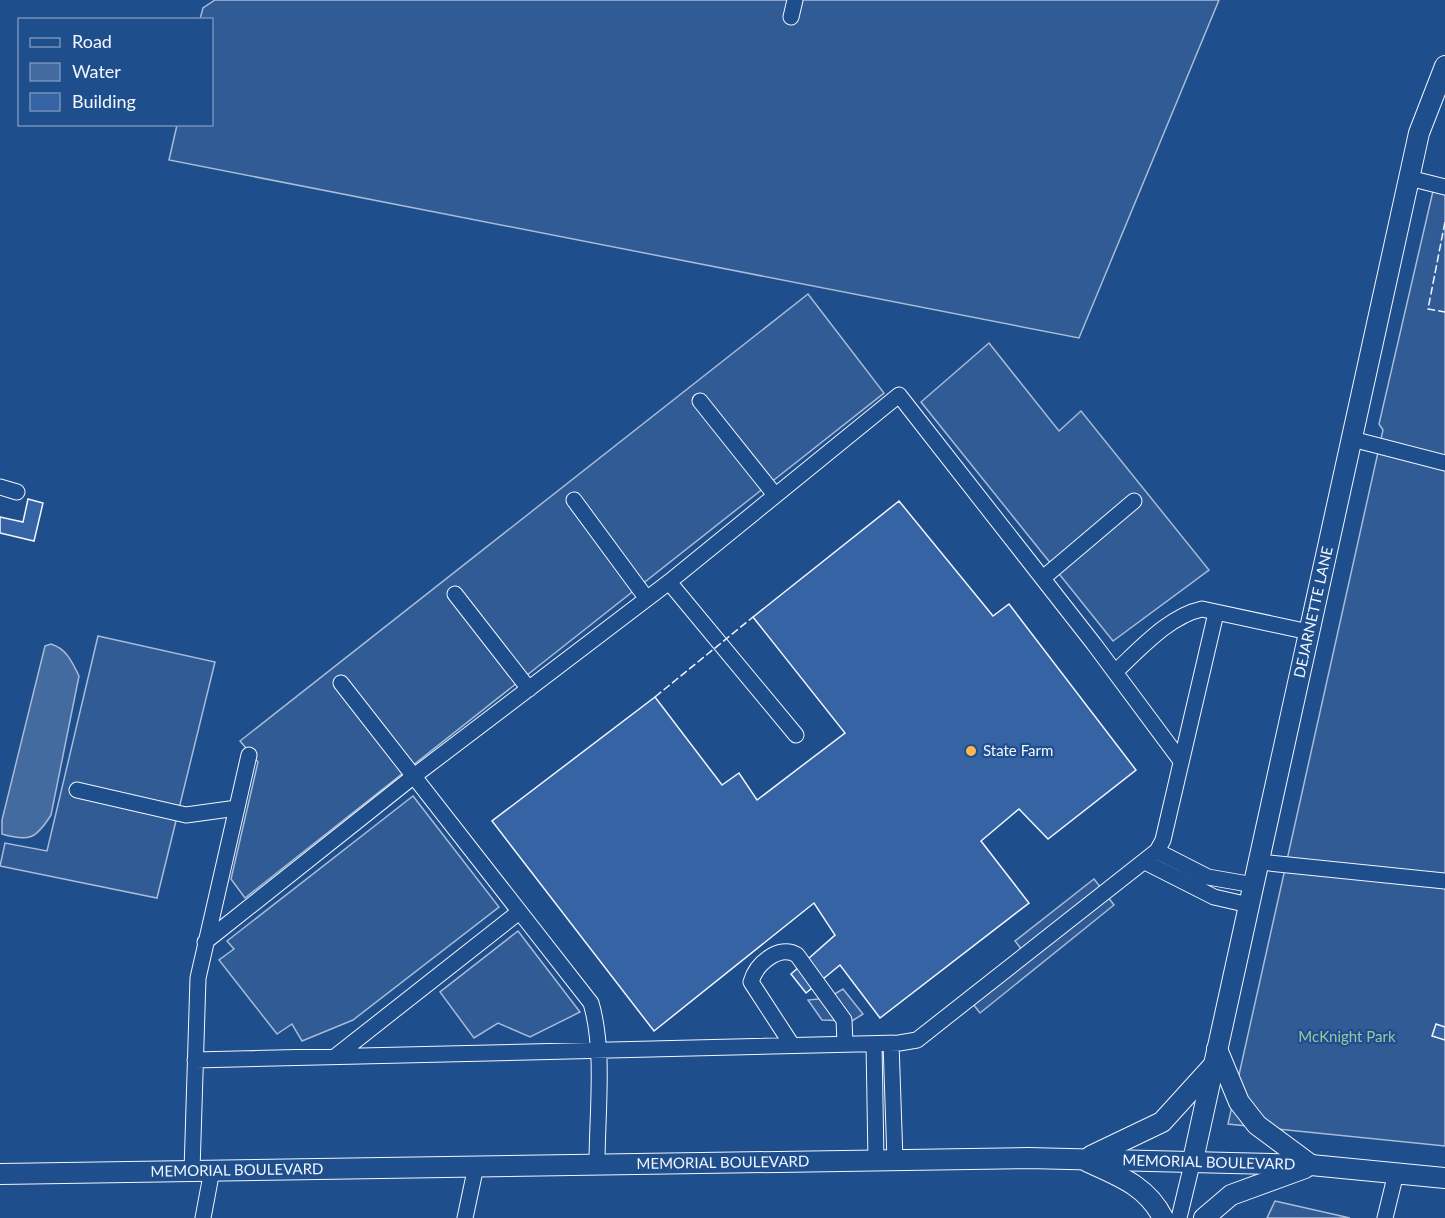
<svg xmlns="http://www.w3.org/2000/svg" width="1445" height="1218" viewBox="0 0 1445 1218" font-family="Lato,sans-serif">
  <rect width="100%" height="100%" fill="#1f4e8c"/>
  <path fill="#305b95" stroke="#a8bbd7" stroke-width="1.5" d="M215,0H1219L1079,338L169,160L177,125L212,124V20L200,19L203,8Z
    M1433,191L1445,194V1146L1228,1124L1383,430L1379,424Z
    M808,294L884,393L245,898L231,879L258,762L240,741Z
    M989,343L1059,431L1081,411L1209,570L1113,641L921,402Z
    M98,636L215,662L157,898L0,866L5,843L47,851Z
    M413,796L499,907L353,1020L302,1041L292,1024L277,1034L219,960L234,949L227,941Z
    M1094,879L1114,905L980,1013L970,1000L1026,955L1015,941Z
    M518,931L580,1012L530,1037L498,1023L474,1038L440,992Z
    M843,989L863,1014L852,1021L822,1020L808,1000L828,998Z
    M1275,1201L1350,1218H1267Z"/>
  <path fill="#446ba0" stroke="#a8bbd7" stroke-width="1.5" d="M51,644C67,649 72,662 79,676L51,815C36,839 29,842 2,834V820L45,646Z"/>
  <path fill="#3563a3" stroke="#f2f6ff" stroke-width="1.5" d="M28,499L43,503L34,541L0,533V517L23,522Z
    M899,501L993,616L1009,604L1136,770L1048,839L1019,809L981,841L1029,903L880,1018L840,965L806,993L791,974L835,935L814,903L654,1031L492,821L655,697L722,785L739,773L757,800L845,733L753,617Z
    M1436,1024L1445,1027V1040L1432,1036Z"/>
  <g fill="none" stroke-linecap="round" stroke-linejoin="round">
    <defs>
      <path id="minor" d="M791,17L795,0
        M1409,178L1445,187
        M700,401L775,495
        M1352,439L1445,463
        M0,487L17,492
        M574,500L647,599
        M1043,578L1134,501
        M669,582L796,735
        M455,594L529,689
        M1115,672C1140,649 1169,616 1202,609L1309,632
        M341,683L591,1003C605,1050 597,1114 597,1163
        M77,790L186,815L237,808
        M1157,851L1208,877L1254,885
        M1145,862L1214,897L1249,905
        M1259,862L1445,881
        M205,942L414,776L669,582L899,395L1094,644L1181,761
        M891,1043L895,1160
        M874,1044L876,1160
        M792,1045L751,982C756,964 779,944 797,955L844,1020L845,1044
        M336,1056L519,912
        M195,1060L899,1043L917,1040L1157,851L1163,840L1216,613
        M192,1171L198,978L249,755
        M203,1218L212,1170
        M465,1218L476,1166
        M1179,1218L1193,1160
        M1385,1218L1396,1173"/>
      <g id="major">
        <path d="M1217,1049L1239,1102L1257,1125L1311,1165"/>
        <path d="M1091,1156L1162,1122L1212,1067"/>
        <path id="s1" d="M1193,1160L1419,133L1445,66"/>
        <path d="M1088,1162C1119,1176 1147,1186 1163,1218"/>
        <path id="s2" d="M0,1174L1028,1158L1311,1165L1445,1178"/>
        <path d="M1204,1218L1231,1195L1305,1168"/>
      </g>
    </defs>
    <use href="#minor" stroke="#f2f6ff" stroke-width="17"/>
    <use href="#major" stroke="#f2f6ff" stroke-width="22"/>
    <use href="#minor" stroke="#1f4e8c" stroke-width="15"/>
    <use href="#major" stroke="#1f4e8c" stroke-width="20"/>
    <path stroke="#f2f6ff" stroke-width="1.5" stroke-dasharray="8 3" stroke-linecap="butt" d="M1445,222L1428,309L1445,312
      M655,697L753,617"/>
  </g>
  <circle fill="#ffb74d" stroke="#1f4e8c" stroke-width="2" cx="971" cy="751" r="6"/>
  <g text-anchor="middle" stroke-width="4.5" stroke-linejoin="round" paint-order="stroke">
    <g font-size="15" fill="#f2f6ff" stroke="#1f4e8c">
      <text dy="5" stroke="none"><textPath href="#s1" startOffset="561">DEJARNETTE LANE</textPath></text>
      <text dy="5" stroke="none"><textPath href="#s2" startOffset="723">MEMORIAL BOULEVARD</textPath></text>
      <text dy="5" stroke="none"><textPath href="#s2" startOffset="1209">MEMORIAL BOULEVARD</textPath></text>
      <text dy="5" stroke="none"><textPath href="#s2" startOffset="237">MEMORIAL BOULEVARD</textPath></text>
    </g>
    <g font-size="15" fill="#f2f6ff" stroke="#1f4e8c" text-anchor="start">
      <text x="983" y="756">State Farm</text>
    </g>
    <g font-size="15" fill="#97c8a6" stroke="#1f4e8c">
      <text x="1347" y="1042">McKnight Park</text>
    </g>
  </g>
  <rect x="18" y="18" width="195" height="108" fill="#1f4e8c" stroke="#7391ba" stroke-width="1.5"/>
  <rect x="30" y="38" width="30" height="9" fill="#1f4e8c" stroke="#7391ba" stroke-width="1.5"/>
  <text x="72" y="48" font-size="18" fill="#f2f6ff">Road</text>
  <rect x="30" y="63" width="30" height="18" fill="#446ba0" stroke="#7391ba" stroke-width="1.5"/>
  <text x="72" y="78" font-size="18" fill="#f2f6ff">Water</text>
  <rect x="30" y="93" width="30" height="18" fill="#3563a3" stroke="#7391ba" stroke-width="1.5"/>
  <text x="72" y="108" font-size="18" fill="#f2f6ff">Building</text>
</svg>
